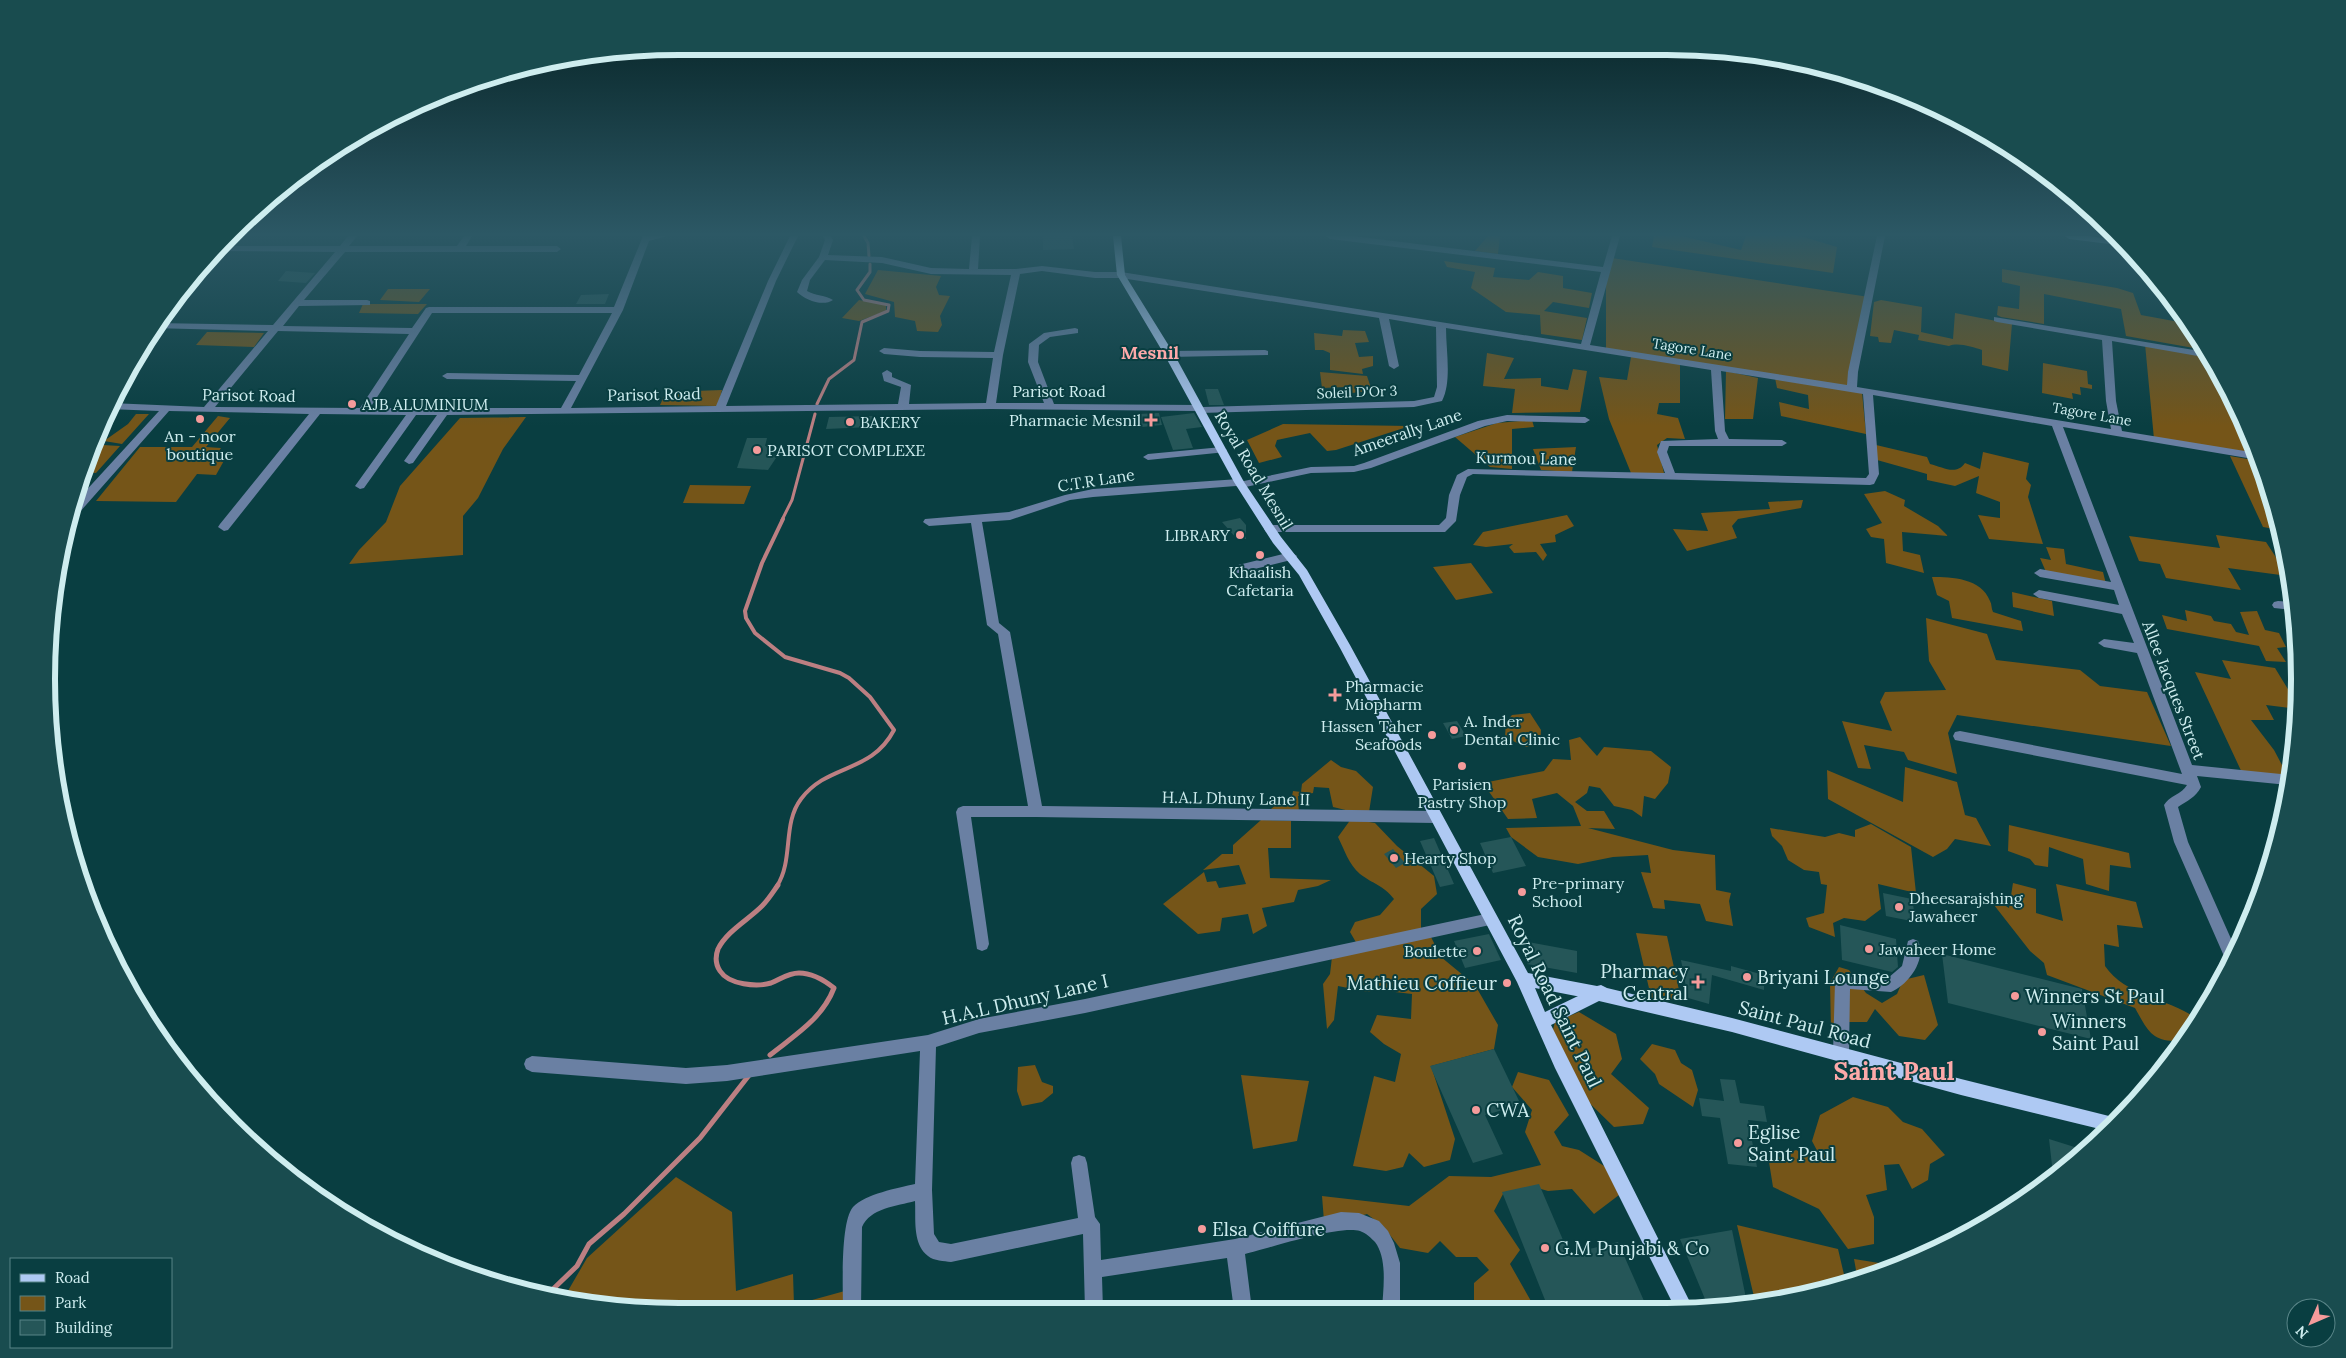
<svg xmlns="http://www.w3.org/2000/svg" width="2346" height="1358" viewBox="0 0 2346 1358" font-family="Lora,serif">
  <rect width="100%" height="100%" fill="#093e41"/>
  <path fill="#755518" d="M1488,236H1500L1498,254L1475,251Z
    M1654,236H1681L1741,250L1746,236H1800L1837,247L1833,273L1652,247Z
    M1612,258L1869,297L1852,388L1680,361V403H1659L1657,414L1678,418L1685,439L1667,438L1657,445L1664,473H1631L1609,419L1599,377L1627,380L1631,357L1606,349V271Z
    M1444,261L1495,268L1493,277L1529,280L1538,272L1563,276V288L1592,293L1589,308L1553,302L1544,311L1587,318L1582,340L1541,334L1540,315L1506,312L1471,288L1475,272L1447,267Z
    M2002,269L2117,288L2133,293L2141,315L2190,324L2205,350L2126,336L2121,309L2044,294V324L2001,317L1997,315L1998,306L2019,309L2020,286L2002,282Z
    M878,270L941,276L936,287L939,295L950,296L940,316L942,325L938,332L917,331L915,321L895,317L894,302L865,294Z
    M388,289H430L419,302L380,300Z
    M859,300L886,305V311L859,321L842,318Z
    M1881,300L1922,307L1921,332L1953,339L1955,313L2012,324L2008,371L1982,365V350C1973,347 1958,342 1949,346L1918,340L1919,335L1894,330L1891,343L1879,342L1878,337L1870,336L1874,302Z
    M363,304H427L418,314L359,313Z
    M1343,330L1365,331L1369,342L1355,343L1359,357L1373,356V366L1362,369L1363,374L1330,370V353L1323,350H1315L1314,333L1342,336Z
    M207,332L264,333L254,347L196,345Z
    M2145,344L2208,355L2251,437L2258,457L2154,439Z
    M1487,353L1514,358L1504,379L1541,378V386L1568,390L1573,369L1587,371L1580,412L1512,413L1515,389L1483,386Z
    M2043,363L2087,371L2088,384L2092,385V389L2080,387L2081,395L2072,393L2073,399L2042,393Z
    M1726,371L1758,378L1753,419H1725Z
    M1320,372L1367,376L1372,391L1351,393L1345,387L1322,388Z
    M1775,378L1862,392L1866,434L1781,416L1779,402L1809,409L1808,395L1777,388Z
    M722,390L718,406L660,405L666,392Z
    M136,414H149L122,444L104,441L128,424Z
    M218,416L230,418L206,447L221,448L217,454L226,457L216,475L197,474L176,502L96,501L140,447H192Z
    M526,417L503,449L478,498L463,516V555L349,564L359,550L386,522L400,486L460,418Z
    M1532,420L1534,427L1512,429V469L1490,467L1455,437L1497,423Z
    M1283,424L1410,426L1336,450L1327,451L1310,433L1277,440L1275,446L1282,457L1259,463L1247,440Z
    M103,445L120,446L96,473L84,472L94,446Z
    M1876,445L1927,457L1930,464C1943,467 1956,476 1965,463L1980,469L1983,452L2029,463L2026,479L2031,485L2028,497L2043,544L1989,539L1978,515L2000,518V502L1976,493L1979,476L1955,486L1927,480V474L1877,460Z
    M1576,447L1572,472L1541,470L1533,449Z
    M2230,456L2259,461L2280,530L2263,527Z
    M690,485L751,486L744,504L683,503Z
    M1885,491L1905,500L1904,506L1938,526L1948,536L1902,532L1903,551L1920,555L1924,573L1886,563L1884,539L1871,537L1866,529L1882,523L1864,494Z
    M1803,500L1801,508L1738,519L1732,526L1737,538L1687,551L1673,529L1708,531L1701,513L1770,509L1768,502Z
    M1567,515L1574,526L1555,535L1556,542L1540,544L1547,555L1543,561L1536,552L1514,553L1509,547L1513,544L1486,547L1473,545L1483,532Z
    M2216,535L2266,542L2288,576L2228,568L2241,590L2166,578L2160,564L2139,561L2129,536L2220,548Z
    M2046,547L2064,549L2066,564L2103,572L2106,584L2046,572L2040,558L2051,560Z
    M1471,563L1493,593L1456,600L1433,567Z
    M1932,577C1952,577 1981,578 1990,601C1992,604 1991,608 1993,612L2021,621L2023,631L1952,618L1949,601L1937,595Z
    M2012,592L2052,601L2054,616L2013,607Z
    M2185,610L2211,616L2214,621L2231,624L2236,632L2249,635L2240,612L2257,611L2265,630L2279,633L2286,647L2277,648L2286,662L2266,661L2259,646L2167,629L2162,615L2187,621Z
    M1926,618L1987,634L1996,660L2080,670L2100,686L2147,692L2171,746L1957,715L1948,733L1957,774L1908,760L1904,752L1864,745L1871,769L1858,768L1842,721L1892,731L1880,702L1885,692L1946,690L1929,661Z
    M2222,660L2275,668L2297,704V709L2266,705L2274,720H2251L2274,750L2290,780L2244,777L2195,672L2231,679Z
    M1530,713L1541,730L1540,747H1525L1505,737L1506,722L1512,715Z
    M1580,737L1597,756L1604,747L1651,751L1671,767L1668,783L1655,799L1644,796L1642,817L1632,810L1614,806L1600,788L1589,786L1587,793L1575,802L1587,811H1604L1615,829L1588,828L1673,850L1715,855L1716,890L1731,893L1729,901L1733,926L1706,921L1700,904L1664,900L1665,909L1653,908L1641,872L1651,873L1648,855L1613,857L1578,864L1538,857L1511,837L1506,828L1581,826L1573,806L1557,793L1532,799L1537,818L1508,819L1483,783L1544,771L1553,759L1571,760L1569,740Z
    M1331,760L1341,767L1356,771L1373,787L1369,812H1354L1333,807L1329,788L1314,787L1313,793L1298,796L1299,814L1266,813L1281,801L1291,802L1293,791L1301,792L1302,784Z
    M1905,767L1957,782L1965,815L1976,818L1991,846L1955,839L1947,849L1933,857L1828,799L1827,770L1903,802Z
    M1351,819L1375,823L1397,846L1434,876L1437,894L1421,909V939L1431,937L1441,957L1475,985L1498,1025L1494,1049L1431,1066L1455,1139L1450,1160L1424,1167L1409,1153L1403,1167L1386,1171L1353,1166L1374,1076L1395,1082L1401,1054L1384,1044L1370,1032L1377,1015L1411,1019L1412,994L1378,990L1368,992L1338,986L1334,1020L1327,1029L1323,984L1330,974L1332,957L1361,951L1350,932L1355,922L1380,915L1394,899C1383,885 1373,884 1360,874C1349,865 1344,849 1338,837Z
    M1261,820L1291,821V848H1268L1270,878L1331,880L1318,886L1298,890L1294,902L1262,908L1267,926L1253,934L1248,914L1222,918L1220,931L1198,934L1163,904L1204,872L1207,882L1216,881L1219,888L1246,884L1239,865L1203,870L1222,854H1233V845Z
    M1871,824L1911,847L1916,893L1878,884L1881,909L1865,921L1844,918L1833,923L1835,937L1809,927L1806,918L1824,913L1827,885L1821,884L1819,872L1804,870L1788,860L1782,846L1772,836L1770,828L1825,837L1839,833L1855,837V830Z
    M2009,825L2129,853L2131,868L2110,865L2109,891L2086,884L2083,859L2049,847L2048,867L2035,865L2030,859L2008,851Z
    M2013,883L2036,889V913L2063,921L2056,884L2136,902L2143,928L2117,925L2119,947L2104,944L2105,966C2126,997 2169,998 2199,1020L2186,1040C2153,1044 2149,1033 2135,1008L2047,975L2044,963L2030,951L1994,905L1996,900L2009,908Z
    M1636,933L1667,936L1681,999L1652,1001Z
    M1839,967L1849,970L1866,993L1882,1003L1897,994L1903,980L1924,975L1938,1025L1925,1040L1899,1036L1875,1009L1867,1022H1845L1838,1034L1831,1030L1830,983Z
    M1579,1012L1616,1034L1622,1059L1611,1074L1649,1108L1643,1124L1614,1127L1575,1089L1573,1069L1550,1041L1555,1022Z
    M1652,1044L1675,1050L1681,1063L1692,1070L1698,1090L1693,1107L1659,1084L1655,1074L1640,1059Z
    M1035,1065L1042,1082L1053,1086V1093L1042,1102L1022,1106L1017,1091L1018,1067Z
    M1518,1072L1549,1080L1569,1115L1554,1132L1562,1146L1579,1150L1612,1171L1623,1192L1594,1214L1572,1189L1548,1191L1534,1187L1503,1194L1494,1211L1520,1250L1510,1264L1536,1310H1481L1474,1303V1283L1489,1270L1477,1257H1456L1440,1241L1428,1253L1400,1248L1383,1226L1367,1214L1341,1221H1324L1322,1196L1409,1206L1449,1176L1491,1177L1541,1165L1525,1132L1532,1110L1512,1087Z
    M1241,1075L1309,1081L1297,1141L1253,1149Z
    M1853,1097L1888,1107L1903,1122L1922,1129L1945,1155L1930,1164L1928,1180L1912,1189L1899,1164L1884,1165L1887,1190L1866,1195L1874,1217V1244L1848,1249L1819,1209L1773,1187L1769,1162L1796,1150L1823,1162L1812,1141L1820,1115Z
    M676,1177L732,1212L736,1291L793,1274L794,1305L852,1289V1310H637L565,1296L587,1258Z
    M1737,1225L1838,1249L1846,1283L1755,1301Z
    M1854,1259L1898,1266L1870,1278L1858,1281Z"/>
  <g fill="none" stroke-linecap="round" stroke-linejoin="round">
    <path stroke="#bc7f82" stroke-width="3" d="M864,236L868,243L869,256
      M817,404L829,379L854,360L862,322L888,311L889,305L864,300L857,290L870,272V264
      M782,520L792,500L815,414"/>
    <path stroke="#bc7f82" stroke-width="4" d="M777,886C794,859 782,824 801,799C828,763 871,774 894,730L870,697L849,678L840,673L785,657L755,633L746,618L745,611L762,563L783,519"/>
    <path stroke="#bc7f82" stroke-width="5" d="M770,1055C795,1035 822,1019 834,988C824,980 813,973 799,973C788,973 781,979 771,983C757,987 729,985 720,971C716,965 715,957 718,949C727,931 748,920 762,906C768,900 773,892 778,885
      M549,1293L577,1266L589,1244L624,1214L700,1138L750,1074"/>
  </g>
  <path fill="#255658" d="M1043,236H1072L1074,249L1043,250Z
    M286,271L315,273L306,283L278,281Z
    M609,294L605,304H576L581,295Z
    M1205,389H1218L1224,405H1209Z
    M1159,413L1162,425L1142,427L1139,414Z
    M1194,413L1202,427L1186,429L1193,448L1173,450L1161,417Z
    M874,416L871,427L826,429L829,417Z
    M747,438H767L765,446L773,445L771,454L778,455L768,470L737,468Z
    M1240,518L1246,525V539H1237L1222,522Z
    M1457,721L1466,736L1452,739L1443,723Z
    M1511,837L1526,866L1493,873L1480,843Z
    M1434,838L1454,884L1440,887L1420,841Z
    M1393,849L1405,863L1396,868L1384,854Z
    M1883,893L1912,899L1916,922L1886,916Z
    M1840,925L1896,939L1898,967L1892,972L1842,960Z
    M1489,934L1501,960L1465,968L1454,941Z
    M1528,942L1577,951V973L1527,964Z
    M1942,954L2082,989L2091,1039L1948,1003Z
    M1681,960L1731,971V966L1764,975V990L1712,975L1709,1004L1688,998Z
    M1494,1049L1521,1105L1485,1115L1503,1154L1473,1163L1430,1066Z
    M1720,1079L1735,1080L1740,1103L1764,1106L1767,1122L1748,1120L1757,1167L1728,1164L1720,1118L1702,1116L1699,1098L1724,1101Z
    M2049,1139L2084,1150L2053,1174Z
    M1539,1184L1569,1254L1618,1242L1648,1310H1549L1502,1192Z
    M1732,1230L1747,1303L1739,1304L1705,1299L1680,1239Z"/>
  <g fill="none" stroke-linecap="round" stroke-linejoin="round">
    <path fill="#6a80a3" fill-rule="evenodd" d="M348,236H357L349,246H457L464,236H472L466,246H557L561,249L557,252H345L304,300H367L370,301V305L299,306L283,326L412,328L426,308L429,307H614L643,236H667L649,241L623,310L571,408L716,406L768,281L790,236H798L776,281L726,406L898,404L901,387L884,381L882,373L887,370L892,373V377L911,385L909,404L986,403L993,358L920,357L884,354L879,351L884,348L920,351L994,352L1011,275L931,274L882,263L825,260L810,280L807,291C815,296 826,295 833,300C823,307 805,300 797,292L802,280L819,257L825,240L823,236H831L833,240L828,255L882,257L931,268L969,269L972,236H980L978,269H1016L1042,266L1095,272H1121L1581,344L1601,272L1330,239L1326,236H1353L1603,267L1612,236H1620L1590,345L1847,385L1848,372L1877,236H1885L1858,372L1857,387L2111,429L2106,401L2102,340L1997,322L1994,321V317L2206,352L2209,358L2112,341L2116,401L2122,431L2257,453L2259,460L2063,427L2192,765L2290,775L2289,785L2197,776L2201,787C2196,797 2187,801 2178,807L2188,842L2236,950L2229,964L2227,963L2174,842L2164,805C2169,796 2182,794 2187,785L1960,741L1955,740L1953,736L1955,732L1960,731L2182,774L2137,653L2104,647L2098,643L2104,639L2134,643L2122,614L2039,598L2033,594L2039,590L2119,605L2114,590L2040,577L2034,573L2040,569L2111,582L2052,426L1873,395L1879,474L1874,484L1870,485L1473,474L1467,477L1460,495L1456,521L1445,532H1266L1264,529L1270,525H1439L1446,518L1449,495L1457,475L1468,469L1665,473L1657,452L1661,441L1718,439L1715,431L1711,370L1446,328C1446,351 1452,381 1442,401L1414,407L1200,413L1196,411L991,409L447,415L413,463L409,464L404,461L437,415H416L364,488L360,489L355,486L406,415L320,414L228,530L224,531L218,527L220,524L309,414L169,411L71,522L67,523L70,508L159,411L108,409L110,403L204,407L268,331L152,328L156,323L273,325L335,252L215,251L219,246H340ZM1042,271L1095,278H1121L1379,318L1389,366L1394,369L1399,366L1389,319L1436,327L1437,387L1434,397L1414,401L1203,407L1199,405L1054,404L1038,362L1039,345L1050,337L1078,333V329L1075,328L1044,333L1029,344L1028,362L1044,403H996L1003,355L1020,274ZM432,313H612L579,375L447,373L442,376L447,379L576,381L561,408H370ZM278,331L409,334L360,408L215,407ZM1721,371L1863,394L1869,474L1866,478L1675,473L1667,452L1669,446H1782L1787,443L1782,440L1729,439L1725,431Z
      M1265,350L1268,351V355L1169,357L1164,354L1169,351Z
      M1507,415L1585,417L1590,420L1585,423L1507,421L1485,426L1371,468L1354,472L1311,473L1241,488L1236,486L1093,497L1070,500L1010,520L982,522L999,623L1010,632L1042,806L1435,811L1440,813L1442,817L1440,821L1435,823L1036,817H971L989,944L987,949L982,951L977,949L956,812L958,808L963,806H1028L998,634L987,625L971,523L929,526L923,522L925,519L1009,512L1065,495L1093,489L1239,479L1244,481L1311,467L1354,466L1364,463L1478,421Z
      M1222,447L1227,450L1226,452L1148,460L1143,457L1148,454Z
      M1291,552L1297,556L1295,559L1234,574L1228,570L1230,567Z
      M2278,601L2292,602L2293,610L2274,608L2272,605L2274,602Z
      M1490,913L1495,915L1497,919L1495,923L1490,925L1085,1013L979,1033L936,1047L932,1190L934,1234L939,1242L951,1244L1078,1218L1071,1163L1073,1157L1079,1155L1085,1157L1087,1163L1095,1217L1100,1224L1101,1260L1235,1239L1341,1212L1359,1213L1379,1221L1388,1231L1394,1243L1400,1263V1310H1382C1383,1290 1388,1259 1375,1242C1371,1238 1366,1233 1360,1231C1338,1225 1270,1248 1245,1254L1252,1310H1234L1227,1258L1102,1277L1103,1310H1085L1083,1234L951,1262C944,1261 934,1261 928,1256C912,1244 916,1218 915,1201C897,1206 870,1208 862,1227L861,1310H843C843,1289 840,1222 853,1207C865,1194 898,1188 915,1184L920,1051L727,1081L686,1084L532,1072L526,1069L524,1064L526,1059L532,1056L686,1068L727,1065L928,1035L979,1019L1085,999Z
      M1913,939L1918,941C1927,960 1908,985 1891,992L1850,989L1849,1053L1847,1058L1841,1060L1835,1058L1833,1053L1835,982L1838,977L1843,975L1888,978L1902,966L1908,941Z"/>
    <path fill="#aec9f3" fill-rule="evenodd" d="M1113,236H1121L1125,275L1174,354L1244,482L1281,537L1307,570L1350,645L1528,973L1597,986L1601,985L1607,988L1732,1018L1961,1079L2121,1119L2108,1131L1961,1095L1732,1032L1599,1001L1551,1025L1694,1310H1676L1555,1068L1517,982L1340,648L1299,575L1273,543L1234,482L1164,354L1117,275ZM1535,988L1576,996H1578L1545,1012Z
      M2065,236H2089L2122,241L2126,246L2069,239Z"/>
  </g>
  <linearGradient id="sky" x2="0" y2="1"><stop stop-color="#052224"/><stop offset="0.55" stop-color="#2c5865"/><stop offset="1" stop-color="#2c5865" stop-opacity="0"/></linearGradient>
  <rect width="2346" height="426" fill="url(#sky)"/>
  <g fill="#f59b9b" stroke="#093e41" stroke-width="2">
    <circle cx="352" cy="404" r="5"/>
    <circle cx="200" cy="419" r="5"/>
    <path d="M1148.5 412.5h5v5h5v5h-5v5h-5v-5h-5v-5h5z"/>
    <circle cx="850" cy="422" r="5"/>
    <circle cx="757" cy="450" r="5"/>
    <circle cx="1240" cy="535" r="5"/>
    <circle cx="1260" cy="555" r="5"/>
    <path d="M1332.5 687.5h5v5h5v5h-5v5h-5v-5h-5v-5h5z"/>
    <circle cx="1454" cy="730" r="5"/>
    <circle cx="1432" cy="735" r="5"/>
    <circle cx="1462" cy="766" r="5"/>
    <circle cx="1394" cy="858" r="5"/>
    <circle cx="1522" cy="892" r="5"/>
    <circle cx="1899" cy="907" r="5"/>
    <circle cx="1869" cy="949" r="5"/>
    <circle cx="1477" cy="951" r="5"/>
    <circle cx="1747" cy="977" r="5"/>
    <path d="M1695.5 974.5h5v5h5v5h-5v5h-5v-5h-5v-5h5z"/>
    <circle cx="1507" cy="983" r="5"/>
    <circle cx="2015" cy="996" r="5"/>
    <circle cx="2042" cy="1032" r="5"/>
    <circle cx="1476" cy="1110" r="5"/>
    <circle cx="1738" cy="1143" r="5"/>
    <circle cx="1202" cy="1229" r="5"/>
    <circle cx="1545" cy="1248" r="5"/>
  </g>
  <g text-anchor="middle" stroke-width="4" stroke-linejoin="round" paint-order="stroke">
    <g font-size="14" fill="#ceedef" stroke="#093e41">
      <text transform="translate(1692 349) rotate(9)" y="5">Tagore Lane</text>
      <text transform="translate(1357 392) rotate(-2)" y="5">Soleil D'Or 3</text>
      <text transform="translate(2092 414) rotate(10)" y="5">Tagore Lane</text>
    </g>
    <g font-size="16" fill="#ceedef" stroke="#093e41">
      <text x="1059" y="397">Parisot Road</text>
      <text transform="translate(654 394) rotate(-1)" y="6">Parisot Road</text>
      <text transform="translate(249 395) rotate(1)" y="6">Parisot Road</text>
      <text transform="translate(1407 432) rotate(-19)" y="6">Ameerally Lane</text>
      <text transform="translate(1526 458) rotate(1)" y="6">Kurmou Lane</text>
      <text transform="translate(1254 470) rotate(59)" y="6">Royal Road Mesnil</text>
      <text transform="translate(1096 480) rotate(-9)" y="6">C.T.R Lane</text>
      <text transform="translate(2174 690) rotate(69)" y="6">Allee Jacques Street</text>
      <text transform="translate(1236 798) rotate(1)" y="6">H.A.L Dhuny Lane II</text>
    </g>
    <g font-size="16" fill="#ceedef" stroke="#093e41" text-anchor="start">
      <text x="362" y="410">AJB ALUMINIUM</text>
      <text x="1141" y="426" text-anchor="end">Pharmacie Mesnil</text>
      <text x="860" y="428">BAKERY</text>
      <text x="200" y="442" text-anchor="middle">An - noor<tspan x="200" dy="18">boutique</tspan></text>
      <text x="767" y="456">PARISOT COMPLEXE</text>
      <text x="1230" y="541" text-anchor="end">LIBRARY</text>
      <text x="1260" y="578" text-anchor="middle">Khaalish<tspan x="1260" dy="18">Cafetaria</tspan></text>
      <text x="1345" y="692">Pharmacie<tspan x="1345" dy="18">Miopharm</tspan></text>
      <text x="1464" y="727">A. Inder<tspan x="1464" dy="18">Dental Clinic</tspan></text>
      <text x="1422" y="732" text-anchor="end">Hassen Taher<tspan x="1422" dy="18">Seafoods</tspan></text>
      <text x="1462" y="790" text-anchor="middle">Parisien<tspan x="1462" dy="18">Pastry Shop</tspan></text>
      <text x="1404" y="864">Hearty Shop</text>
      <text x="1532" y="889">Pre-primary<tspan x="1532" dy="18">School</tspan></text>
      <text x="1909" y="904">Dheesarajshing<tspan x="1909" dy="18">Jawaheer</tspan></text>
      <text x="1879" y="955">Jawaheer Home</text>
      <text x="1467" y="957" text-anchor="end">Boulette</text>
    </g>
    <g font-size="18" font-weight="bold" fill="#fda9a9" stroke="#093e41">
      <text x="1150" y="359">Mesnil</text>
    </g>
    <g font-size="19" fill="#ceedef" stroke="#093e41" text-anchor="start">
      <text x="1688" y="978" text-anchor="end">Pharmacy<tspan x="1688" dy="22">Central</tspan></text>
      <text x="1757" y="984">Briyani Lounge</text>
      <text x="1497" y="990" text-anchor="end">Mathieu Coffieur</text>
      <text x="2025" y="1003">Winners St Paul</text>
      <text x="2052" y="1028">Winners<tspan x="2052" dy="22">Saint Paul</tspan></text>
      <text x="1486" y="1117">CWA</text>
      <text x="1748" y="1139">Eglise<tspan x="1748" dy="22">Saint Paul</tspan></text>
      <text x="1212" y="1236">Elsa Coiffure</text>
      <text x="1555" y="1255">G.M Punjabi &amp; Co</text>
    </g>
    <g font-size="19" fill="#ceedef" stroke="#093e41">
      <text transform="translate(1025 999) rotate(-13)" y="7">H.A.L Dhuny Lane I</text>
      <text transform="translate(1555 1001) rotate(64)" y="7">Royal Road Saint Paul</text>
      <text transform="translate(1805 1024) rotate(15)" y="7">Saint Paul Road</text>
    </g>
    <g font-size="25" font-weight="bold" fill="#fda9a9" stroke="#093e41">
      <text x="1894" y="1080">Saint Paul</text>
    </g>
  </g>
  <path d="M0 0H2346V1358H0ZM679 55H1667A624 624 0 0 1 2291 679V679A624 624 0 0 1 1667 1303H679A624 624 0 0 1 55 679V679A624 624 0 0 1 679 55Z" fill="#194c4f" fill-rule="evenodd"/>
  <path fill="none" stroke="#ceedef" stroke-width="6" d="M679 55H1667A624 624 0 0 1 2291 679V679A624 624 0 0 1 1667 1303H679A624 624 0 0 1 55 679V679A624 624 0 0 1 679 55Z"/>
  <rect x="10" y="1258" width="162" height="90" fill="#093e41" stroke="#588487"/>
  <rect x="20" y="1274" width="25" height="8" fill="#aec9f3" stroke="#588487"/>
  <text x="55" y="1283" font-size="15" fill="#ceedef">Road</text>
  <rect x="20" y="1296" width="25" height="15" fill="#755518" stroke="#588487"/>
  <text x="55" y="1308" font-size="15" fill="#ceedef">Park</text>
  <rect x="20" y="1320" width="25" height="15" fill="#255658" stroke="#588487"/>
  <text x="55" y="1333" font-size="15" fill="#ceedef">Building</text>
  <g transform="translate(2311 1323) rotate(225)"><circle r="24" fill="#093e41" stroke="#588487"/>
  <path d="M0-4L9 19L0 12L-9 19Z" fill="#f59b9b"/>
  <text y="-8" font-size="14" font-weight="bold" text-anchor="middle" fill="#ceedef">N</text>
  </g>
</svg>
